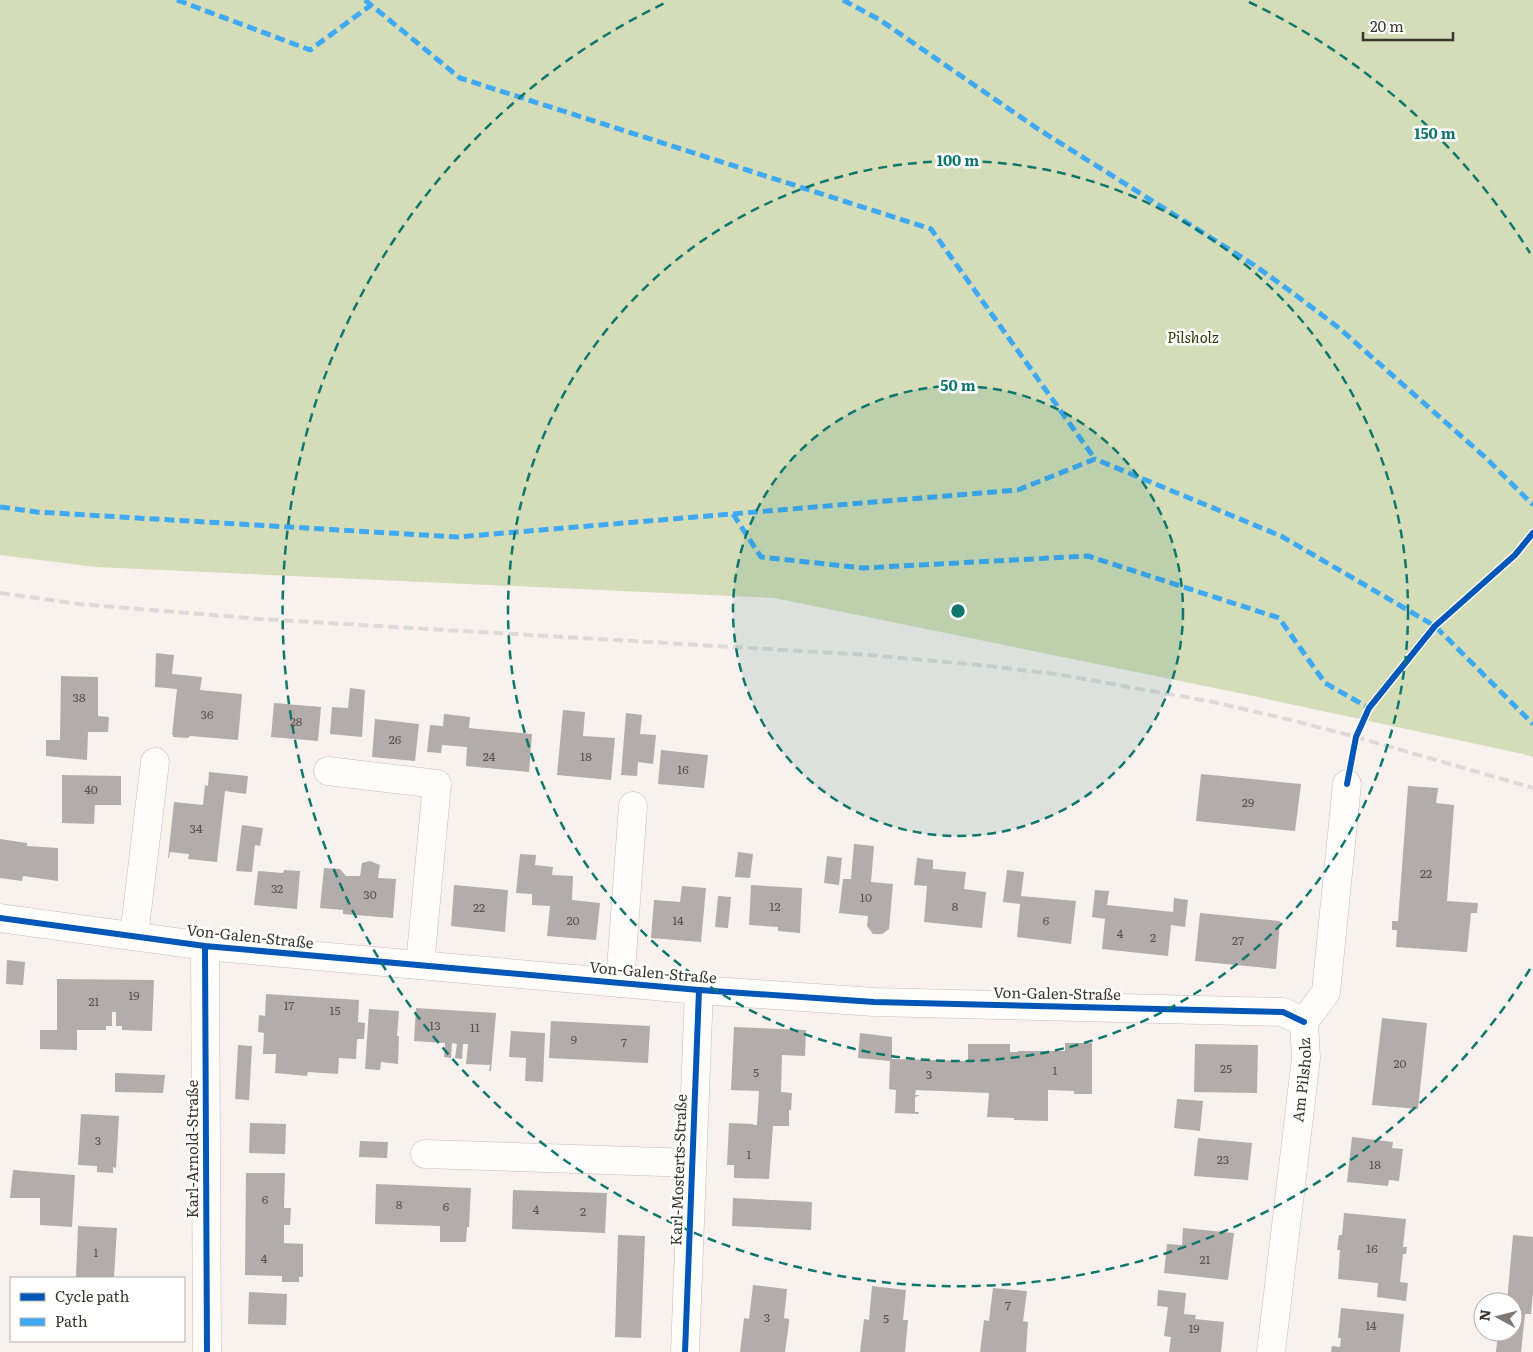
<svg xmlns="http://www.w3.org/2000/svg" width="1533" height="1352" viewBox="0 0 1533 1352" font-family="Literata,serif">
  <rect width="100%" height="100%" fill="#f9f1ee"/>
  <path fill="#d4ddb7" d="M0,0H1533V757L1523,754L1239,693L774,598L96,567L0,555Z"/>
  <path fill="#b3acaa" d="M156,653L174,655L172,674L202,677L200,690L242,694L238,740L190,736L188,738L173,737V735H172L177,689L155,687Z
    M61,676L98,677V716L109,717L108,732H88L87,760L46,756V740H60Z
    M350,688L365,690L362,737L330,734L332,707L348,708Z
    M274,703L321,707L318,741L271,737Z
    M563,710L585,712L583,736L615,738L611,780L557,775Z
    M626,713L642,715L640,734L656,735L653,764L638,762L637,776L621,775Z
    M444,714L470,717L469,728L532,734L529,772L466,766L467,747L442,745L441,753L427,752L430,725L443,726Z
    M375,719L419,724L415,761L372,757Z
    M661,750L708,755L704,788L658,784Z
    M209,772L248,776L246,794L225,791L217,862L188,859L189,854L170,852L169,858H168L174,802L203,805L205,785L208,786Z
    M1201,774L1301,784L1295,831L1196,821Z
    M62,775L121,776V805H95L94,824L62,823Z
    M1408,786L1438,788L1436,803L1454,805L1447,901L1478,903L1477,913H1471L1467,952L1396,947L1397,930H1392V921H1398Z
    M242,825L263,828L260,846L255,845L252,872L236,871Z
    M0,839L27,843V846L58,848V881L23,876L22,881L0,878Z
    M854,844L874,846L871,882L893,884L889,929L882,934H873L867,926L868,916L839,913L843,879H851Z
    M738,852L753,854L750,878L735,877Z
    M520,854L536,855L535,865L553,867L552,875L573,876L572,900L600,903L596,940L547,936L550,906L532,905V894L516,893Z
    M827,856L842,858L839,885L824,883Z
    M917,858L933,860V869L966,872L964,889L986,892L982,928L924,922L927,886L914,885Z
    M370,861L380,865L378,878L396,879L393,918L343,914V910L320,908L324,868L340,869L346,876H360L362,863Z
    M284,870L300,871L297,909L254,905L258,871L283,873Z
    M1007,870L1024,872L1021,896L1076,901L1071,944L1017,937L1020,904L1003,902Z
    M454,885L508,890L505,932L451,926Z
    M751,885L802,888L800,933L778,931V927L749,925Z
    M682,886L706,888L701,942L651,938L654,900L680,902Z
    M1095,890L1109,891L1107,905L1173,912L1174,898L1188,900L1185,927L1171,925L1168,956L1102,949L1105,919L1092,917Z
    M718,896L731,897L728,928L715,927Z
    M1200,913L1280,921L1276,969L1195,961Z
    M7,960L25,962L23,985L6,984Z
    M57,979L154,980L152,1031L122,1030V1026H116V1012H112V1026H106V1030H77V1050L40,1049V1030H57Z
    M266,994L359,1000L358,1022L365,1023L364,1039H357L356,1059L339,1058L338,1074L308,1072L307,1076L275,1073L276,1054H263L264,1033L258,1032L259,1015L265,1016Z
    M416,1008L496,1013L491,1071H489L490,1065L466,1064L468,1044H463L462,1059L455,1058L457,1044L452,1043L451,1058L444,1057L445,1043L414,1041Z
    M369,1009L399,1011L397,1036H399L398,1064L381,1062L380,1070L365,1069Z
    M1382,1018L1427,1023L1418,1109L1372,1105Z
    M551,1021L650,1026L648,1063L549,1058Z
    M734,1027L806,1030L805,1056L782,1055L781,1092L792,1093L791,1110H789V1126H773L769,1179L734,1178V1165H727L729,1123L753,1124V1125H757L759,1091L731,1090Z
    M511,1031L545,1033L543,1082L525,1081L526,1058L509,1057Z
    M860,1033L892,1037V1059L968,1061V1044H1010V1052H1018V1051H1065V1043H1092V1094H1074V1091L1048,1090V1121L1014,1120V1118L987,1117L989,1093L916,1090L915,1095H920L915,1097V1112H919L918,1114L895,1113L896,1090L889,1089L890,1061L858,1058Z
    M1195,1044L1258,1045L1257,1093L1194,1092Z
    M238,1045L252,1046L249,1100L235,1099Z
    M115,1073L165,1075L163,1093L115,1092Z
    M1177,1099L1203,1101L1200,1131L1174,1128Z
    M81,1114L119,1116L116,1168L113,1167V1173L97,1172V1166L78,1165Z
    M250,1123L286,1124L285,1154L249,1153Z
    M1352,1137L1393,1142L1392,1148L1403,1149L1399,1181L1389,1180L1388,1186L1347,1182Z
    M1198,1138L1252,1143L1248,1180L1194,1176Z
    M360,1141L388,1142L387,1158L359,1157Z
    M13,1170L75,1175L72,1227L40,1225V1198H10Z
    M246,1173H285L284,1208H291L290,1225H284V1243L303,1244V1277H299V1282H282V1276L245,1275Z
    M376,1184L471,1188L469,1227H467L466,1242H440V1226L375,1224Z
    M513,1190L607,1193L605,1233L512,1229Z
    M733,1198L812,1202L811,1230L732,1226Z
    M1344,1213L1406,1219L1403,1247H1407L1406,1254H1403L1400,1282L1408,1283L1406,1301L1377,1297L1378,1283L1338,1279L1340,1250H1337L1339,1235H1342Z
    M78,1226L117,1228L114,1278L76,1277Z
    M1183,1228L1234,1233L1228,1280L1164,1273L1167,1244L1182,1245Z
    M618,1235L645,1236L641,1338L615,1337Z
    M1513,1235L1533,1237V1292L1531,1314H1525L1521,1352H1496L1498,1332H1513V1302H1507Z
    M753,1285L787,1289L784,1318L789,1319V1323L785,1352H740L744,1318L749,1319Z
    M872,1286L906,1290L903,1320H908L905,1352H860L864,1319L869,1320Z
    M993,1288L1027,1291L1023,1321L1028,1322L1026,1352H980L984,1320L989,1321Z
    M1158,1290L1186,1293L1184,1314L1196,1315L1195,1319L1224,1322L1221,1352H1169L1171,1337L1164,1336L1168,1307L1157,1306Z
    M249,1292L287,1294L286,1325L248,1324Z
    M1341,1308L1404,1314L1400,1352H1331L1332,1346L1340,1347L1341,1338H1338Z"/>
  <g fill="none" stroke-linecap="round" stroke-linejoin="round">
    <defs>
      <g id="minor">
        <path d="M328,771L437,784L420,965"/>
        <path d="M0,918L205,946L699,990L874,1002L1283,1012L1304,1022"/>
        <path d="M134,936L155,762"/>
        <path d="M205,946L207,1352"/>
        <path d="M620,983L633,806"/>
        <path d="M425,1154L692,1163"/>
        <path d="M685,1352L699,990"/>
        <path id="s1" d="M1271,1352L1306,1058L1304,1022L1326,992L1347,784"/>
      </g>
    </defs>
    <use href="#minor" stroke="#c3bcba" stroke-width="29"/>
    <use href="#minor" stroke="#fefdfc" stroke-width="28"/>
    <path stroke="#dcdad9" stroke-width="4" stroke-dasharray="10 5" stroke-linecap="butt" d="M0,593L79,604L260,619L869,655L989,666L1062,675L1213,702L1287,719L1356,737L1533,788"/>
    <path stroke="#3fa9f5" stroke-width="5" stroke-dasharray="10 5" stroke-linecap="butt" d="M177,0L310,50L371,5
      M365,0L460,78L931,229L1095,459
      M843,0L880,20L1038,129L1254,265L1293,293L1339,328L1486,458L1533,505
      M0,507L37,512L457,537L1018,490L1095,459L1281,536L1435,626L1533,724
      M733,514L761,557L863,568L1088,556L1279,618L1325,683L1369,708"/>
    <defs>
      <path id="cycleway" d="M1347,784L1356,737L1369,708L1435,626L1515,555L1533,533
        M0,918L205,946L699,990L874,1002L1283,1012L1304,1022
        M205,946L207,1352
        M685,1352L699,990"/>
    </defs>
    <use href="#cycleway" stroke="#fff" stroke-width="9"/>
    <use href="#cycleway" stroke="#0057b8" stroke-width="6"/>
  </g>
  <circle cx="958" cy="611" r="225" fill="#0f766e" fill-opacity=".12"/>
  <g fill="none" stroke="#0f766e" stroke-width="2.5" stroke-dasharray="9 6">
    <circle cx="958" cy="611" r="225"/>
    <circle cx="958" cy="611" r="450"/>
    <path d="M1530 969A675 675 0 1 1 667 2M1249 2A675 675 0 0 1 1530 253"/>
  </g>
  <g text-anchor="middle" stroke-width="5" stroke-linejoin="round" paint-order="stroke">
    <g font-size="12" fill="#595350">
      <text x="79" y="702">38</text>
      <text x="207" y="719">36</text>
      <text x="296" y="726">28</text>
      <text x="395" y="744">26</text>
      <text x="489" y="761">24</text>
      <text x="586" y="761">18</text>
      <text x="683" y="774">16</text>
      <text x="91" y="794">40</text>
      <text x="1248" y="807">29</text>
      <text x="196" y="833">34</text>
      <text x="1426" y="878">22</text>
      <text x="277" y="893">32</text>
      <text x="370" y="899">30</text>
      <text x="866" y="902">10</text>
      <text x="775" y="911">12</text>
      <text x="955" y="911">8</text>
      <text x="479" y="912">22</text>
      <text x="573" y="925">20</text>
      <text x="678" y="925">14</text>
      <text x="1046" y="925">6</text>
      <text x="1120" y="938">4</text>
      <text x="1153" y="942">2</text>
      <text x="1238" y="945">27</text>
      <text x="134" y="1000">19</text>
      <text x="94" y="1006">21</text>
      <text x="289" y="1010">17</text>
      <text x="335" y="1015">15</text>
      <text x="435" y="1030">13</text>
      <text x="475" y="1032">11</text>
      <text x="574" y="1044">9</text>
      <text x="624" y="1047">7</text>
      <text x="1400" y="1068">20</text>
      <text x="1226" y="1073">25</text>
      <text x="1055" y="1075">1</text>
      <text x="756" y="1077">5</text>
      <text x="929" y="1079">3</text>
      <text x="98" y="1145">3</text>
      <text x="749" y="1159">1</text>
      <text x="1223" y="1164">23</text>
      <text x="1375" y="1169">18</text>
      <text x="265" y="1204">6</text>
      <text x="399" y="1209">8</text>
      <text x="446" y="1211">6</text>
      <text x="536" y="1214">4</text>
      <text x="583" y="1216">2</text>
      <text x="1372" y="1253">16</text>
      <text x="96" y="1257">1</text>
      <text x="264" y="1263">4</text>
      <text x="1205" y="1264">21</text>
      <text x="1008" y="1310">7</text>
      <text x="767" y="1322">3</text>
      <text x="886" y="1323">5</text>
      <text x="1371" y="1330">14</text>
      <text x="1194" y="1333">19</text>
    </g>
    <g font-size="15" font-style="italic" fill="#2a3904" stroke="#fff">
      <text x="1193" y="343">Pilsholz</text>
    </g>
    <g font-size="15" fill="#3b3532" stroke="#fff">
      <text transform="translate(250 937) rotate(6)" y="5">Von-Galen-Straße</text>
      <text transform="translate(653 973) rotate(5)" y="5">Von-Galen-Straße</text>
      <text transform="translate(1057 994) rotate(1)" y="5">Von-Galen-Straße</text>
      <text dy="5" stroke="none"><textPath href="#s1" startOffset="274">Am Pilsholz</textPath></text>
      <text transform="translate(193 1149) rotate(-90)" y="5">Karl-Arnold-Straße</text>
      <text transform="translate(679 1170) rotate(-88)" y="5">Karl-Mosterts-Straße</text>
    </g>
  </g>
  <circle cx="958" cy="611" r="8" fill="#0f766e" stroke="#fff" stroke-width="2.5"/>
  <g font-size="15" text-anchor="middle" font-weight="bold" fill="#0f766e" stroke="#fff" stroke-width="5" stroke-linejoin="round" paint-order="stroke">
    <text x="1435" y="139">150 m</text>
    <text x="958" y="166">100 m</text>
    <text x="958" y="391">50 m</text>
  </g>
  <rect x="10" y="1277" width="175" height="65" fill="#ffffff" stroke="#b1aead"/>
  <rect x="20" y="1293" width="25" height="8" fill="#0057b8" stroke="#b1aead"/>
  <text x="55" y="1302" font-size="15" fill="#3b3532">Cycle path</text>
  <rect x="20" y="1318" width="25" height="8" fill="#3fa9f5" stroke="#b1aead"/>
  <text x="55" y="1327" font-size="15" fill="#3b3532">Path</text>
  <g transform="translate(1498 1317) rotate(277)"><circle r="24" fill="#ffffff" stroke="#b1aead"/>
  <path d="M0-4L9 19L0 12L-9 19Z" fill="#7e7774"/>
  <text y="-8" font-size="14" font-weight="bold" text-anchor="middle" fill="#3b3532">N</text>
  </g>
  <path d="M1363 32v8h90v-8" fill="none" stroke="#3b3532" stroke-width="2.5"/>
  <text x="1370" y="32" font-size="15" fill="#3b3532" stroke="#ffffff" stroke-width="4" paint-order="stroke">20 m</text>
</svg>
